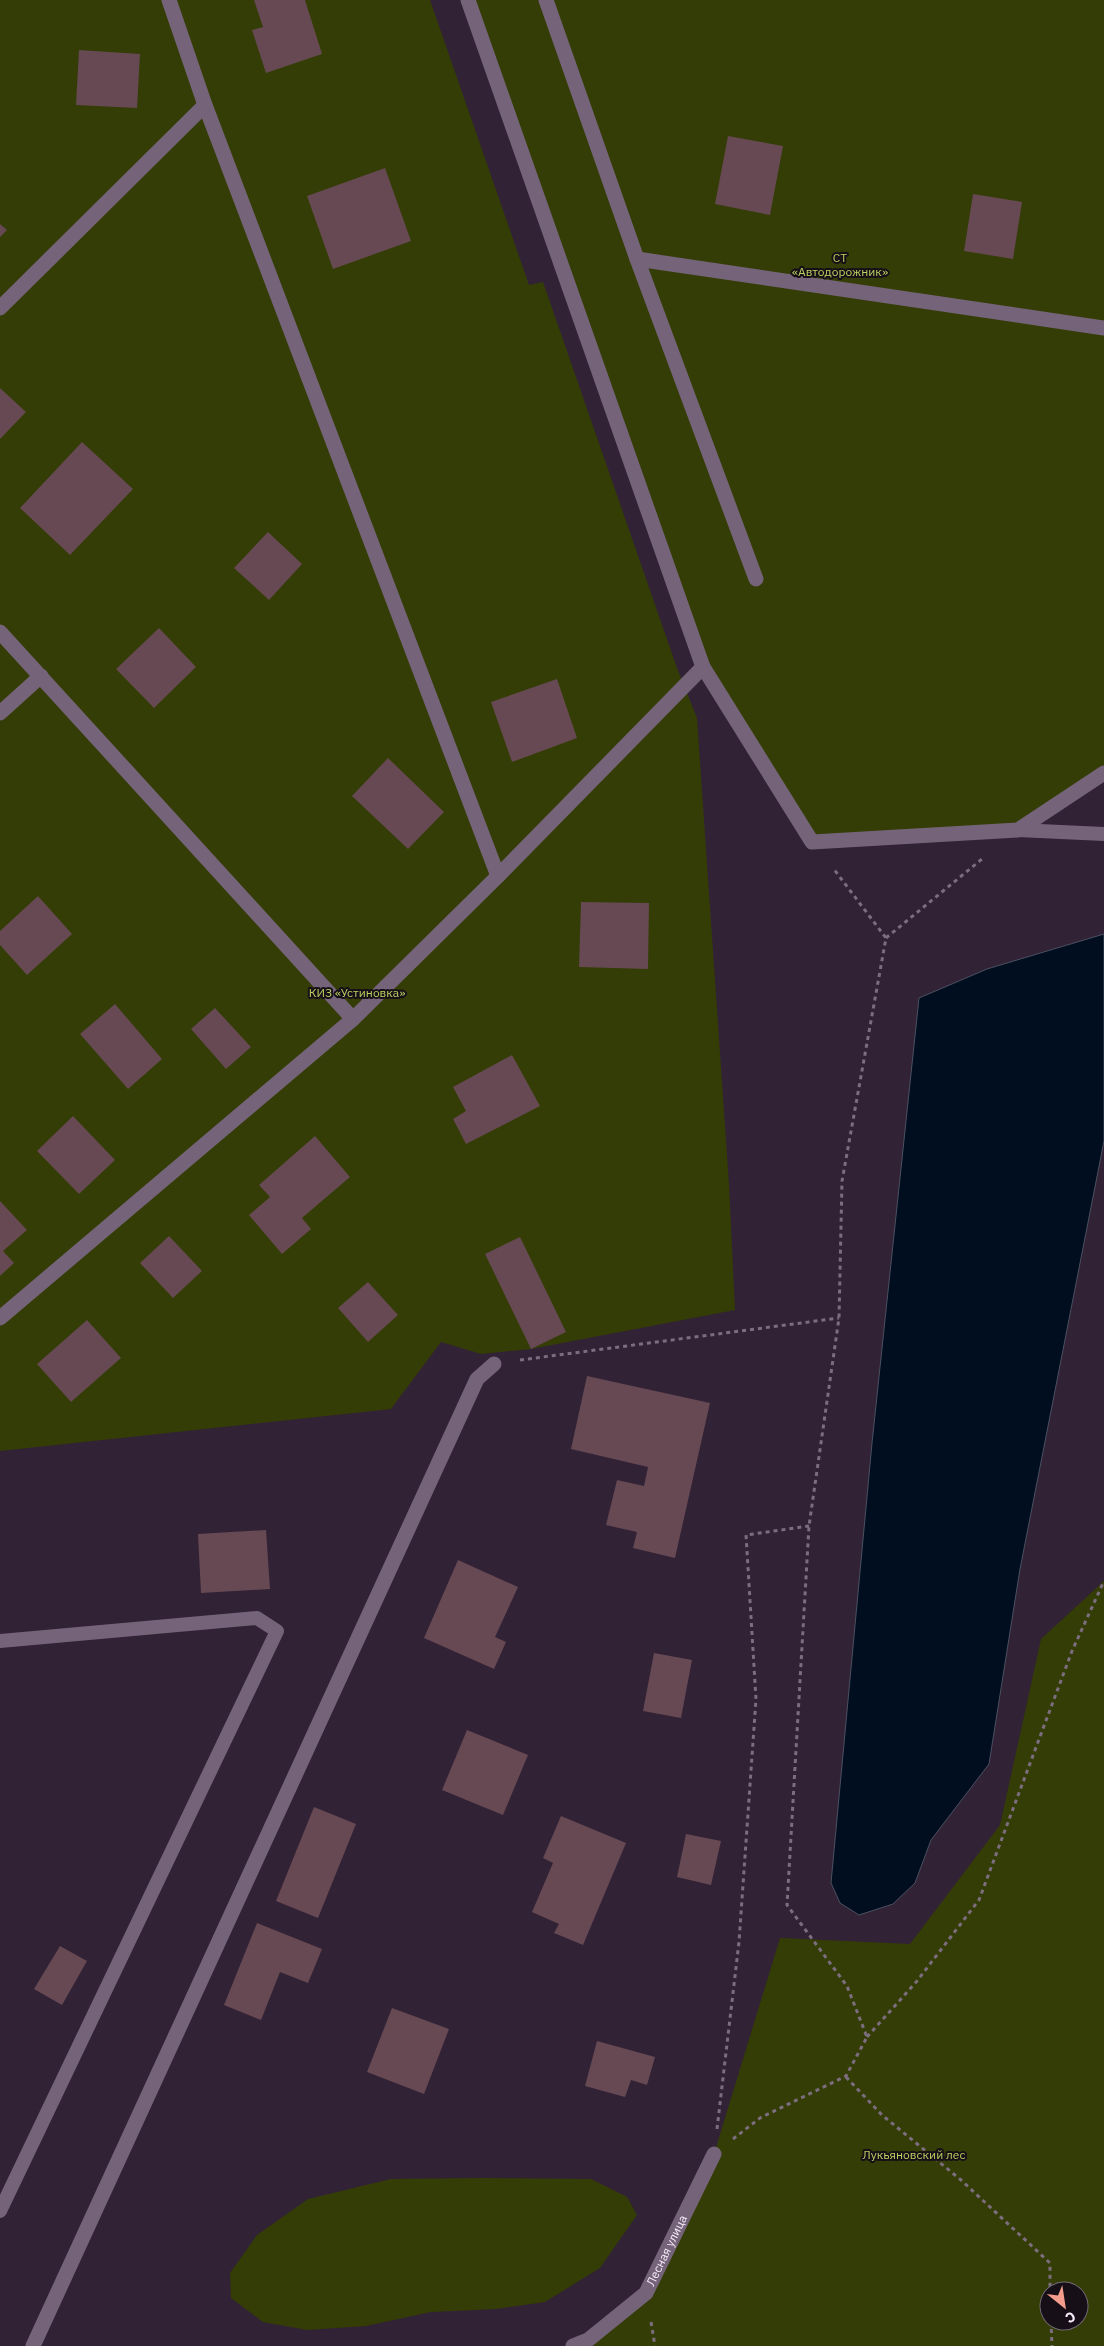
<svg xmlns="http://www.w3.org/2000/svg" width="1104" height="2346" viewBox="0 0 1104 2346" font-family="'IBM Plex Sans',sans-serif">
  <rect width="100%" height="100%" fill="#322236"/>
  <path fill="#343d05" fill-rule="evenodd" d="M0,0H430L529,285L543,282L677,668L697,718L729,1184L735,1310L531,1349L481,1354L441,1342L391,1409L0,1451Z
    M468,0H1104V773L1018,830L812,842L714,688Z
    M1104,1581V2346H573L646,2293L714,2154L780,1938L910,1944L1000,1825L1041,1639ZM1049,2291H1079V2321H1049Z
    M480,2178L591,2179L627,2197L637,2215L600,2268L545,2302L496,2309L431,2312L366,2326L307,2330L263,2322L231,2298L230,2273L257,2235L308,2199L391,2179Z"/>
  <path fill="#010e20" stroke="#4b5161" d="M1104,934V1141L1020,1569L989,1764L931,1840L915,1883L893,1904L859,1915L840,1903L831,1883L872,1443L919,998L987,969Z"/>
  <path fill="#664952" d="M254,0H305L322,54L266,73L252,30L263,27Z
    M79,50L140,54L137,108L76,105Z
    M728,136L783,146L770,215L715,204Z
    M385,168L411,241L333,269L307,196Z
    M973,194L1022,202L1013,259L964,251Z
    M0,224L7,230L0,237Z
    M0,388L26,412L0,439Z
    M82,442L133,489L70,555L20,508Z
    M268,532L302,564L269,600L234,568Z
    M159,628L196,667L154,708L116,669Z
    M557,679L577,738L512,762L491,702Z
    M388,758L444,812L408,849L352,796Z
    M38,896L72,934L27,975L0,945V931Z
    M581,902L649,903L648,969L579,967Z
    M115,1004L162,1059L128,1089L80,1034Z
    M215,1008L251,1047L226,1069L191,1029Z
    M512,1055L540,1106L466,1144L453,1119L466,1111L453,1087Z
    M73,1116L115,1160L79,1194L37,1151Z
    M315,1136L350,1177L302,1218L311,1229L282,1254L249,1215L270,1197L259,1185Z
    M0,1201L27,1230L3,1251L14,1263L0,1276Z
    M169,1236L202,1271L173,1298L140,1263Z
    M520,1237L566,1332L531,1349L485,1254Z
    M368,1282L398,1315L368,1342L338,1308Z
    M87,1320L121,1358L71,1402L37,1364Z
    M587,1376L710,1403L675,1558L633,1548L637,1532L606,1525L617,1480L644,1486L648,1467L571,1449Z
    M266,1530L270,1589L201,1593L198,1534Z
    M458,1560L518,1587L495,1637L506,1642L494,1669L424,1638Z
    M654,1653L692,1660L681,1718L643,1711Z
    M467,1730L528,1755L503,1815L442,1790Z
    M314,1807L356,1824L318,1918L276,1901Z
    M561,1816L626,1843L583,1945L554,1933L559,1924L532,1912L553,1863L543,1858Z
    M686,1834L721,1841L711,1885L677,1877Z
    M257,1923L322,1949L308,1983L280,1972L261,2020L224,2005Z
    M60,1946L87,1961L62,2005L34,1989Z
    M392,2008L449,2029L424,2094L367,2072Z
    M597,2041L655,2057L647,2085L631,2080L625,2097L585,2086Z"/>
  <g fill="none" stroke-linecap="round" stroke-linejoin="round">
    <path stroke="#7c6d7f" stroke-width="3" stroke-dasharray="4 4" stroke-linecap="butt" d="M886,938L982,859
      M520,1360L839,1318
      M867,2037L917,1981L979,1900L1072,1651L1104,1581
      M846,2077L882,2115L961,2180L1050,2263V2291
      M717,2129L739,1942L756,1699L746,1535L809,1526
      M733,2139L760,2118L846,2076L867,2037L847,1986L787,1905L809,1526L839,1318L842,1181L886,938L833,868
      M1051,2321L1052,2346
      M651,2322L655,2346"/>
    <path stroke="#75637a" stroke-width="14" d="M1018,830L1104,834
      M0,1641L257,1618L277,1631L0,2211"/>
    <g stroke="#75637a" stroke-width="15">
      <path d="M169,0L205,105L498,876"/>
      <path d="M468,0L703,667L812,842L1018,830L1104,773"/>
      <path d="M546,0L637,259L756,579"/>
      <path d="M637,259L1104,328"/>
      <path d="M0,308L205,105"/>
      <path d="M0,632L353,1019"/>
      <path d="M0,713L41,676"/>
      <path d="M0,1318L353,1019L498,876L703,667"/>
      <path d="M33,2346L477,1379L494,1364"/>
      <path id="s1" d="M573,2346L588,2340L646,2293L714,2154"/>
    </g>
  </g>
  <g text-anchor="middle" stroke-width="4" stroke-linejoin="round" paint-order="stroke">
    <g font-size="12" fill="#bcd160" stroke="#160f18">
      <text x="840" y="262">СТ<tspan x="840" dy="14">«Автодорожник»</tspan></text>
      <text x="357" y="997">КИЗ «Устиновка»</text>
      <text x="914" y="2159">Лукьяновский лес</text>
    </g>
    <g font-size="12" fill="#f8edfa" stroke="#160f18">
      <text dy="4" stroke="none"><textPath href="#s1" startOffset="138">Лесная улица</textPath></text>
    </g>
  </g>
  <g transform="translate(1064 2306) rotate(150)"><circle r="24" fill="#160f18" stroke="#706872"/>
  <path d="M0-4L9 19L0 12L-9 19Z" fill="#f49d8c"/>
  <text y="-8" font-size="14" font-weight="bold" text-anchor="middle" fill="#f8edfa">С</text>
  </g>
</svg>
